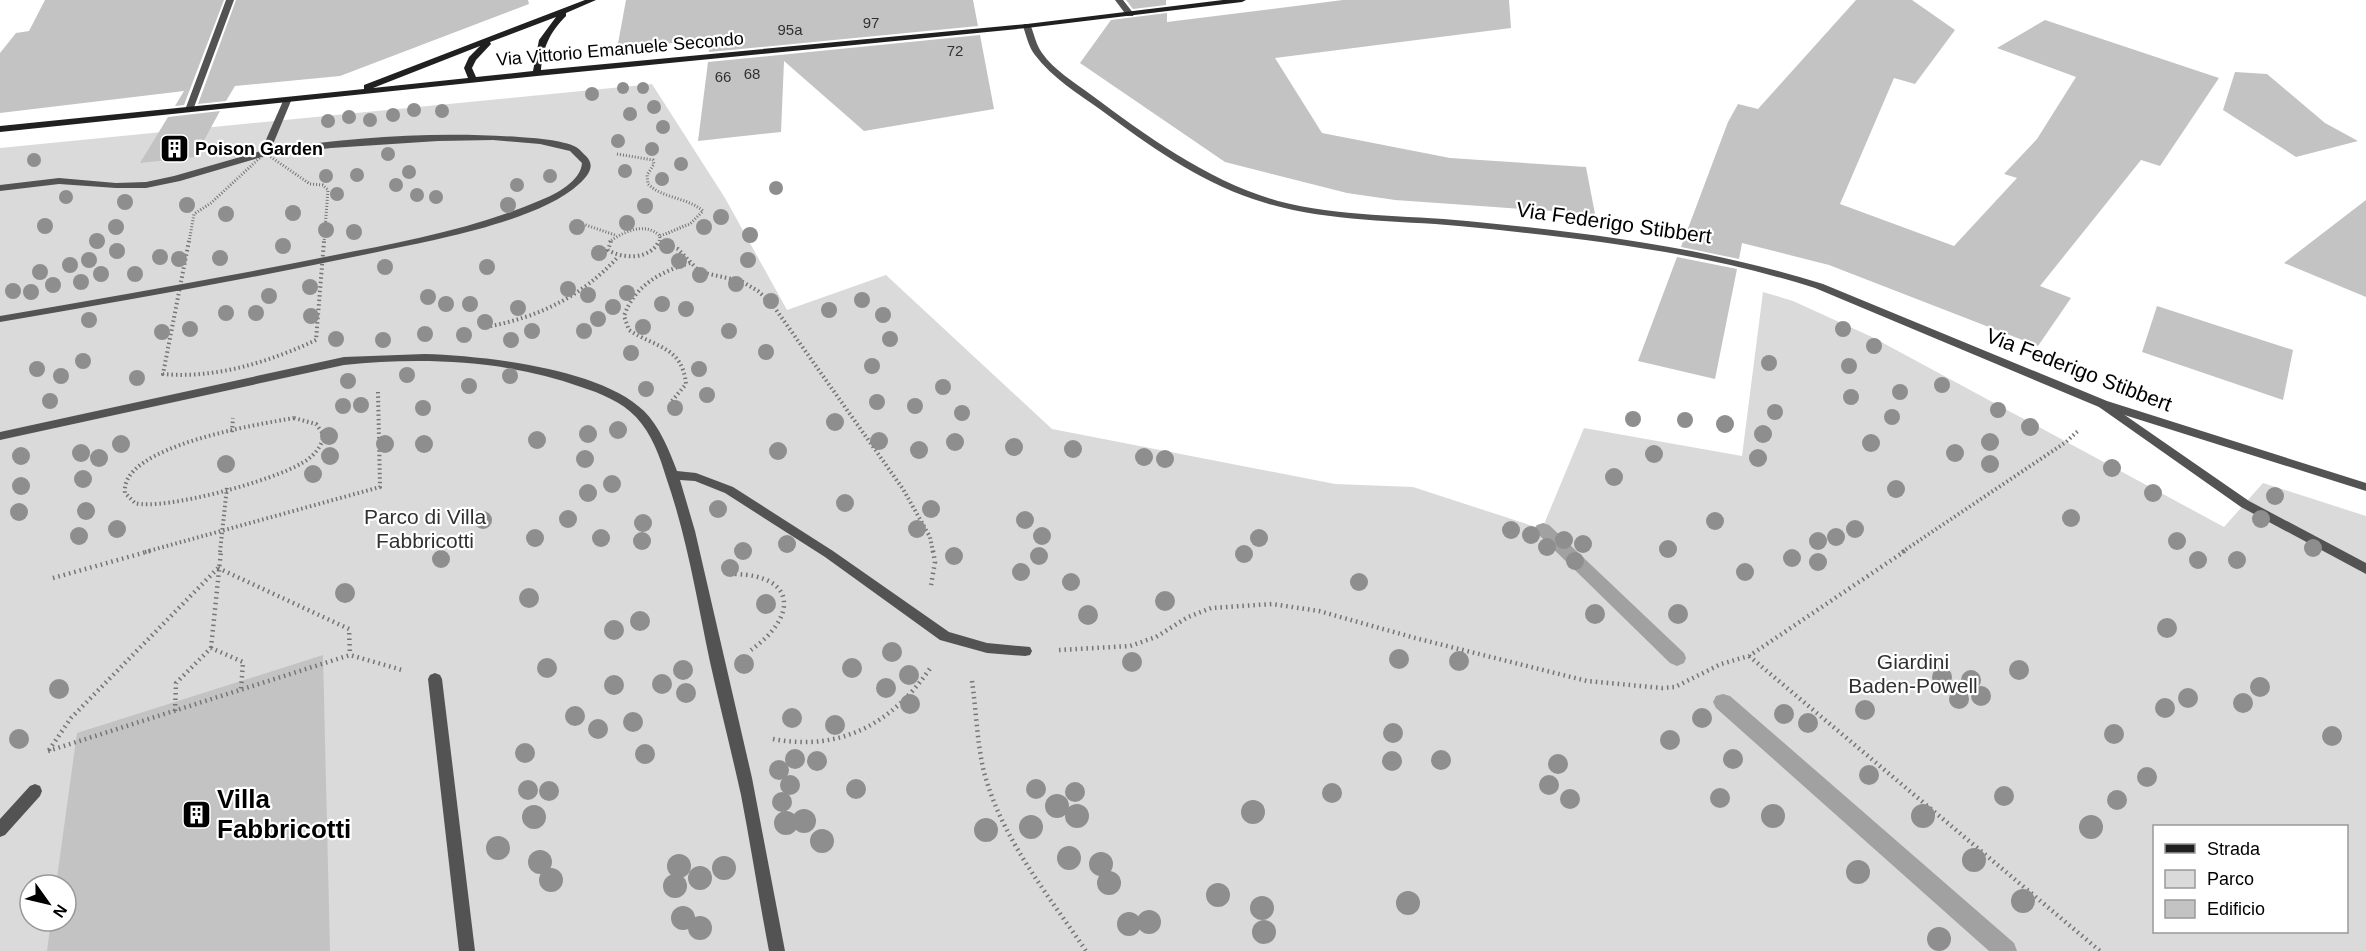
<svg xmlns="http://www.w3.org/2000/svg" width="2366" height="951" viewBox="0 0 2366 951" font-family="Helvetica,sans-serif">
  <rect width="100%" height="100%" fill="#fff"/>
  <path fill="#dadada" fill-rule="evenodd" d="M652,84L725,198L787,310L886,275L1052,429L1335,484L1413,487L1542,529L1584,428L1742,456L1763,292L1793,301L1872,337L2224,527L2263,483L2366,516V951H0V148ZM2154,826H2346V932H2154ZM30,885H66V921H30Z"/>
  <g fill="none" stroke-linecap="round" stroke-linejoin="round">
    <path fill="#a1a1a1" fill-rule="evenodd" d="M1543,523L1549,525L1684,653L1686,658L1684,663L1677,666L1670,663L1537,533L1534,529L1537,525Z
      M1723,694L1730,696L2014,943L2017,951H1989L1716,708L1713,702L1716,696Z"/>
  </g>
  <path fill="#c3c3c3" d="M45,0H224L184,105L175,106L184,91L0,113V53L16,33L29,31Z
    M236,0H528L529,4L340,76L235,86L226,101L198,104Z
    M626,0H973L978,26L709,52L710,39L617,49Z
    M1126,0H1166V5L1133,9Z
    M1343,0H1509L1511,28L1275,58L1322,133L1450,158L1586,167L1595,214L1395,200L1347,193L1225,162L1080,63L1111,20L1167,13V22Z
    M1856,0H1912L1955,30L1915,84L1894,78L1840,204L1954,246L2017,178L2004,174L2037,139L2076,77L1997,48L2045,20L2219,78L2160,166L2141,160L2040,286L2071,298L2038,346L1829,265L1742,243L1739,259L1681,247L1728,122L1738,104L1758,109Z
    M980,35L994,109L864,131L784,61L781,132L698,141L708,62Z
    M2235,72L2267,74L2325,123L2358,141L2296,157L2223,110Z
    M220,111L195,157L140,163L168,117Z
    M2366,200V297L2284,263Z
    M1677,257L1737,269L1715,379L1638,361Z
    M2157,306L2293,350L2283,400L2142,352Z
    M323,655L330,951H47L51,921H66V885H56L77,733Z"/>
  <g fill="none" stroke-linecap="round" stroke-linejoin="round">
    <path stroke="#757575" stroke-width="3" stroke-dasharray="1 2" stroke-linecap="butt" d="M617,154L653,160L654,164L647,175L648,184C663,199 687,197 703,211L690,224L660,236
      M577,222L615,235
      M666,234L686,225
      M189,242L194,214L211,203L265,153L310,184L323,185L328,190L324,242
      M609,242C623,232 645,221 660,236L659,242"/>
    <path stroke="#757575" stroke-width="4" stroke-dasharray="1.5 3" stroke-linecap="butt" d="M189,241L163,374C215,379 269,362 316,340L324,241
      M611,241L608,250C624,260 651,259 659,241
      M660,242L678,249L700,272L741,281L758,291L772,304L903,489L930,537L933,552
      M486,327C539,317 581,297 618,257
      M672,401L686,384C682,346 656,348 629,330L624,316C635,285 660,272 690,263
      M294,418L316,424L324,435C321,448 313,457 302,463C275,480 164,511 135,503L125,493C119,446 260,424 294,418Z
      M232,432L233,418
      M145,552L380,487L378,392
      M220,552L227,487
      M1902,552L2066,442L2078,431"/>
    <path stroke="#757575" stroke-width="4.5" stroke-dasharray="1.5 4" stroke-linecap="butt" d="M218,568L349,629L350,655
      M735,574C799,576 796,618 751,650
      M53,578L150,551
      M931,585L935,562L933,551
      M211,648L221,551
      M1059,650L1130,646L1156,637L1188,617L1211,608L1272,604L1319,611L1415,638L1587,681L1662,688L1675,687L1721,664L1749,656L1905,551
      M1749,656L2100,951
      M972,681C976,709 977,740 983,768C1000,837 1047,893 1086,951
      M175,711L176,683L211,648L243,662L241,690
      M773,739C841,752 893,723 931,667
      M49,750L71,718L218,568
      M48,751L350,655L402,670"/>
    <path fill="#535353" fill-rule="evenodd" d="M287,98L291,101L271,149C352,137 437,131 519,137C534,138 563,140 576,147C580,149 583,154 586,156C596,166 588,176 579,184C539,221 435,240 382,251C255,278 127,300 0,322V316C110,297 221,278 330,256C401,242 474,229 541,200C556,194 581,181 582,163L570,151L540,144L493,140L438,141L331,148L265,156L180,181L146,188H116L59,184L0,191V185L59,178L116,183L146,182L174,176L261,151L283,101Z
      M425,354C485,356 600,368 644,411C660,427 669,450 677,471L696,473L733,487L833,551L949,632L987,643L1030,647L1032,651L1030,655L1025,656L987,653L940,640L825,557L725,493L695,481L680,480L695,531L752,778L785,951H769C759,899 751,847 741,795C731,750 720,707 710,662C697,600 687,537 666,477C660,457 652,434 636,417C622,402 600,393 581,387C506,360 423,357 344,365L0,440V432L344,357Z
      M2103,400L2249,501L2366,563V574L2241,507L2099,407L2097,404L2099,401Z
      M435,673L440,675L442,679L475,951H459L428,679L430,675Z
      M35,784L40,786L42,791L40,796L5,835L0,837V819L30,786Z"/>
    <path fill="#535353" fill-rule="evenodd" d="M226,0H234L193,110L186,112L185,110Z
      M1115,0H1123L1134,14L1133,16H1127Z
      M1024,24H1030C1034,33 1036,45 1042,53C1054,70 1074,82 1090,94C1148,137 1208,181 1278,201C1339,217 1405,215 1467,221C1590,233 1704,247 1823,284L2107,401L2366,483V491L2099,407L1815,288C1698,251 1581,238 1459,226C1390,220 1319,222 1253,199C1197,180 1148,145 1101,110C1079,94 1052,78 1035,55C1029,48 1026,35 1023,26Z"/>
    <path fill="#202020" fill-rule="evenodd" d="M585,0H596L566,13V16C550,32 543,47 541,70L1027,24L1223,0H1246L1242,2L1027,28L537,76L0,132V126L364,89V85ZM556,17L539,40L533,71L476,77L472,68L476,60L491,44L490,42ZM480,46L469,57L464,68L468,78L373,88Z"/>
  </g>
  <g fill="#8e8e8e">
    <circle cx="623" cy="88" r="6"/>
    <circle cx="643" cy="88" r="6"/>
    <circle cx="592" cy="94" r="7"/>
    <circle cx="654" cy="107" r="7"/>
    <circle cx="414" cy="110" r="7"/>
    <circle cx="442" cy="111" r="7"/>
    <circle cx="630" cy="114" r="7"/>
    <circle cx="393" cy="115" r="7"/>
    <circle cx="349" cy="117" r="7"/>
    <circle cx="370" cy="120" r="7"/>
    <circle cx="328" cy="121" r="7"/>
    <circle cx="663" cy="127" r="7"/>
    <circle cx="618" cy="141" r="7"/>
    <circle cx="652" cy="149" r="7"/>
    <circle cx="388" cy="154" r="7"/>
    <circle cx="34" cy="160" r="7"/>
    <circle cx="681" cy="164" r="7"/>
    <circle cx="625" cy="171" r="7"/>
    <circle cx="409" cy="172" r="7"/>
    <circle cx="357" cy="175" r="7"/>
    <circle cx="326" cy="176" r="7"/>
    <circle cx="550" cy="176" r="7"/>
    <circle cx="662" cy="179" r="7"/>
    <circle cx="396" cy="185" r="7"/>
    <circle cx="517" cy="185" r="7"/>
    <circle cx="776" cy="188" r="7"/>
    <circle cx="337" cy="194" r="7"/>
    <circle cx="417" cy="195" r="7"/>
    <circle cx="66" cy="197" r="7"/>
    <circle cx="436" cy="197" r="7"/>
    <circle cx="125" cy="202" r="8"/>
    <circle cx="187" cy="205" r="8"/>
    <circle cx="508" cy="205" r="8"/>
    <circle cx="645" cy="206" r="8"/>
    <circle cx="293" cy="213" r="8"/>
    <circle cx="226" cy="214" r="8"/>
    <circle cx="721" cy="217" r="8"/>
    <circle cx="627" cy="223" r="8"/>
    <circle cx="45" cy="226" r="8"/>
    <circle cx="116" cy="227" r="8"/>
    <circle cx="577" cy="227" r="8"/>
    <circle cx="704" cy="227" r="8"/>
    <circle cx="326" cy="230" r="8"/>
    <circle cx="354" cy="232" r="8"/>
    <circle cx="750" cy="235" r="8"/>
    <circle cx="97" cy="241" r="8"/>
    <circle cx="283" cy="246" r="8"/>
    <circle cx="667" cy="246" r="8"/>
    <circle cx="117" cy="251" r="8"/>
    <circle cx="599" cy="253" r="8"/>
    <circle cx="160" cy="257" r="8"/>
    <circle cx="220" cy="258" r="8"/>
    <circle cx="179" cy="259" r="8"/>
    <circle cx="89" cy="260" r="8"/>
    <circle cx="748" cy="260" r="8"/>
    <circle cx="679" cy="261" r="8"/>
    <circle cx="70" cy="265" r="8"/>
    <circle cx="385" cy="267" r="8"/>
    <circle cx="487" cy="267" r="8"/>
    <circle cx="40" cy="272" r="8"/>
    <circle cx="101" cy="274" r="8"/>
    <circle cx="135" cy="274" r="8"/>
    <circle cx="700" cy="275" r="8"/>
    <circle cx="81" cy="282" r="8"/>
    <circle cx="736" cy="284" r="8"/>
    <circle cx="53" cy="285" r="8"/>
    <circle cx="310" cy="287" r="8"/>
    <circle cx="568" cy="289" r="8"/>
    <circle cx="13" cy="291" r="8"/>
    <circle cx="31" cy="292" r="8"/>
    <circle cx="627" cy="293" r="8"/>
    <circle cx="588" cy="295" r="8"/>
    <circle cx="269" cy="296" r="8"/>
    <circle cx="428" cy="297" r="8"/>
    <circle cx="862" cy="300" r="8"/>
    <circle cx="771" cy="301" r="8"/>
    <circle cx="446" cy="304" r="8"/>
    <circle cx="470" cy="304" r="8"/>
    <circle cx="662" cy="304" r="8"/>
    <circle cx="613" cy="307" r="8"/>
    <circle cx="518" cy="308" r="8"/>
    <circle cx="686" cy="309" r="8"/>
    <circle cx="829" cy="310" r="8"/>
    <circle cx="226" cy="313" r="8"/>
    <circle cx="256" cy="313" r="8"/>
    <circle cx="883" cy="315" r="8"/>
    <circle cx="311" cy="316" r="8"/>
    <circle cx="598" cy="319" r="8"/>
    <circle cx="89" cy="320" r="8"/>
    <circle cx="485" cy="322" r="8"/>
    <circle cx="643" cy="327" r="8"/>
    <circle cx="190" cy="329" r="8"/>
    <circle cx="1843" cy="329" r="8"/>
    <circle cx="532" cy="331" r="8"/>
    <circle cx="584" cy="331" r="8"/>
    <circle cx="729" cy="331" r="8"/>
    <circle cx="162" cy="332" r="8"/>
    <circle cx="425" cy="334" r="8"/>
    <circle cx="464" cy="335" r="8"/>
    <circle cx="336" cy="339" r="8"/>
    <circle cx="890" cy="339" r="8"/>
    <circle cx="383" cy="340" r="8"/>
    <circle cx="511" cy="340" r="8"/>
    <circle cx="1874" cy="346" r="8"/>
    <circle cx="766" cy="352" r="8"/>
    <circle cx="631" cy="353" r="8"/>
    <circle cx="83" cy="361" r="8"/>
    <circle cx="1769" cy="363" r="8"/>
    <circle cx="872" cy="366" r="8"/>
    <circle cx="1849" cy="366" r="8"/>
    <circle cx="37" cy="369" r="8"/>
    <circle cx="699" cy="369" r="8"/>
    <circle cx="407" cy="375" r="8"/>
    <circle cx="61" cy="376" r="8"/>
    <circle cx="510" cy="376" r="8"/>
    <circle cx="137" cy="378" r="8"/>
    <circle cx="348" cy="381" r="8"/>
    <circle cx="1942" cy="385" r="8"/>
    <circle cx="469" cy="386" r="8"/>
    <circle cx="943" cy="387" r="8"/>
    <circle cx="646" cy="389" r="8"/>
    <circle cx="1900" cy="392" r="8"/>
    <circle cx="707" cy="395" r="8"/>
    <circle cx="1851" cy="397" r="8"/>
    <circle cx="50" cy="401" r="8"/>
    <circle cx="877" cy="402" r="8"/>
    <circle cx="361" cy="405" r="8"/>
    <circle cx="343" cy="406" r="8"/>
    <circle cx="915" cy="406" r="8"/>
    <circle cx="423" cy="408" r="8"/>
    <circle cx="675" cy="408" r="8"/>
    <circle cx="1998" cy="410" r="8"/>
    <circle cx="1775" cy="412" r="8"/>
    <circle cx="962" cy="413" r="8"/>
    <circle cx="1892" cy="417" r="8"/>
    <circle cx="1633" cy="419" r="8"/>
    <circle cx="1685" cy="420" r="8"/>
    <circle cx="835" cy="422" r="9"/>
    <circle cx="1725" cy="424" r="9"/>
    <circle cx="2030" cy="427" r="9"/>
    <circle cx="618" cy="430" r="9"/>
    <circle cx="588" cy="434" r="9"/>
    <circle cx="1763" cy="434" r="9"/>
    <circle cx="329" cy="436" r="9"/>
    <circle cx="537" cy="440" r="9"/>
    <circle cx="879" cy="441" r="9"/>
    <circle cx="955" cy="442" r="9"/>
    <circle cx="1990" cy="442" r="9"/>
    <circle cx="1871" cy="443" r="9"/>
    <circle cx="121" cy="444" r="9"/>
    <circle cx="385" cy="444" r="9"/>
    <circle cx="424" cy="444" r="9"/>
    <circle cx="1014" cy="447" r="9"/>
    <circle cx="1073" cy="449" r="9"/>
    <circle cx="919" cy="450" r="9"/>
    <circle cx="778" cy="451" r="9"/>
    <circle cx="81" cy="453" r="9"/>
    <circle cx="1955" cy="453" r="9"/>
    <circle cx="1654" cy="454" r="9"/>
    <circle cx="21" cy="456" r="9"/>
    <circle cx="330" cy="456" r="9"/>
    <circle cx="1144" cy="457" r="9"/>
    <circle cx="99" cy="458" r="9"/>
    <circle cx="1758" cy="458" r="9"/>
    <circle cx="585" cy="459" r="9"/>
    <circle cx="1165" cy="459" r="9"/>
    <circle cx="226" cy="464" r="9"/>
    <circle cx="1990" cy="464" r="9"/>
    <circle cx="2112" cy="468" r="9"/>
    <circle cx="313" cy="474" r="9"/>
    <circle cx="1614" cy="477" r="9"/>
    <circle cx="83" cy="479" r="9"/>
    <circle cx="612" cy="484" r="9"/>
    <circle cx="21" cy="486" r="9"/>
    <circle cx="1896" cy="489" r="9"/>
    <circle cx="588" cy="493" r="9"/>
    <circle cx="2153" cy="493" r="9"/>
    <circle cx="2275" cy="496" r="9"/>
    <circle cx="845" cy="503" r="9"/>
    <circle cx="718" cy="509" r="9"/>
    <circle cx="931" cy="509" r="9"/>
    <circle cx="86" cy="511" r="9"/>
    <circle cx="19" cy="512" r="9"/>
    <circle cx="2071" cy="518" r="9"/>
    <circle cx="568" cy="519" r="9"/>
    <circle cx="2261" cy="519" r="9"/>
    <circle cx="483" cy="520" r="9"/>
    <circle cx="1025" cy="520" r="9"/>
    <circle cx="1715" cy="521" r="9"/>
    <circle cx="643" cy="523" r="9"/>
    <circle cx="117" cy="529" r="9"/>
    <circle cx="917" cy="529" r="9"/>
    <circle cx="1855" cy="529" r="9"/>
    <circle cx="1511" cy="530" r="9"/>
    <circle cx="1531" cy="535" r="9"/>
    <circle cx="79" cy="536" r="9"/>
    <circle cx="1042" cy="536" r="9"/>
    <circle cx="1836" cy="537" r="9"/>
    <circle cx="535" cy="538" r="9"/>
    <circle cx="601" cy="538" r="9"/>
    <circle cx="1259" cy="538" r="9"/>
    <circle cx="1564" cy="540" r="9"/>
    <circle cx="642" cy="541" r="9"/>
    <circle cx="1818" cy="541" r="9"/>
    <circle cx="2177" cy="541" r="9"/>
    <circle cx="787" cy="544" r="9"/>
    <circle cx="1583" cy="544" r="9"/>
    <circle cx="1547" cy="547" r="9"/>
    <circle cx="2313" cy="548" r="9"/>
    <circle cx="1668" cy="549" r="9"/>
    <circle cx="743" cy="551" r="9"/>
    <circle cx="1244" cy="554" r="9"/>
    <circle cx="954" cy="556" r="9"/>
    <circle cx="1039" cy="556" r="9"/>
    <circle cx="1792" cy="558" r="9"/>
    <circle cx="441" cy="559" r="9"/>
    <circle cx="2198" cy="560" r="9"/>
    <circle cx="2237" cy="560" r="9"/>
    <circle cx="1575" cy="561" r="9"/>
    <circle cx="1818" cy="562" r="9"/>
    <circle cx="730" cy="568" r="9"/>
    <circle cx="1021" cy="572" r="9"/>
    <circle cx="1745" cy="572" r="9"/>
    <circle cx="1071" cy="582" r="9"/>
    <circle cx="1359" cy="582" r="9"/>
    <circle cx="345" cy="593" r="10"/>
    <circle cx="529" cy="598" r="10"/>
    <circle cx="1165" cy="601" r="10"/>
    <circle cx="766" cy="604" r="10"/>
    <circle cx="1595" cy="614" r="10"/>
    <circle cx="1678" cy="614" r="10"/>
    <circle cx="1088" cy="615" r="10"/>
    <circle cx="640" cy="621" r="10"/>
    <circle cx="2167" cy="628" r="10"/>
    <circle cx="614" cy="630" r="10"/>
    <circle cx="892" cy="652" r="10"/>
    <circle cx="1399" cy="659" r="10"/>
    <circle cx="1459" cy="661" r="10"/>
    <circle cx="1132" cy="662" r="10"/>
    <circle cx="744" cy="664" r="10"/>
    <circle cx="547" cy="668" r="10"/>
    <circle cx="852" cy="668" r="10"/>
    <circle cx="683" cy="670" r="10"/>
    <circle cx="2019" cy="670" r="10"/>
    <circle cx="909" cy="675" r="10"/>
    <circle cx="1942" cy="677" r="10"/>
    <circle cx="1971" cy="680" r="10"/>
    <circle cx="662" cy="684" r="10"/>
    <circle cx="614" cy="685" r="10"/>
    <circle cx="2260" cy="687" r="10"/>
    <circle cx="886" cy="688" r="10"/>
    <circle cx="59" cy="689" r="10"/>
    <circle cx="686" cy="693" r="10"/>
    <circle cx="1981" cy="696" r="10"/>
    <circle cx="2188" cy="698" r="10"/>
    <circle cx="1959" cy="699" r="10"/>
    <circle cx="2243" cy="703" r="10"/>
    <circle cx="910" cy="704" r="10"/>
    <circle cx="2165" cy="708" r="10"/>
    <circle cx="1865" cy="710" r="10"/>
    <circle cx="1784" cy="714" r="10"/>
    <circle cx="575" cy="716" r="10"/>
    <circle cx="792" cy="718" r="10"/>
    <circle cx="1702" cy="718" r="10"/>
    <circle cx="633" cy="722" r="10"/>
    <circle cx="1808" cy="723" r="10"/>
    <circle cx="835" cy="725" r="10"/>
    <circle cx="598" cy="729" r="10"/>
    <circle cx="1393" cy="733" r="10"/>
    <circle cx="2114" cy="734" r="10"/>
    <circle cx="2332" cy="736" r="10"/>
    <circle cx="19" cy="739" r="10"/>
    <circle cx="1670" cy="740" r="10"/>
    <circle cx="525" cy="753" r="10"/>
    <circle cx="645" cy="754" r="10"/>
    <circle cx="795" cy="759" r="10"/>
    <circle cx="1733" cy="759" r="10"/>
    <circle cx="1441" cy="760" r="10"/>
    <circle cx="817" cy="761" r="10"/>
    <circle cx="1392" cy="761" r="10"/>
    <circle cx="1558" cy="764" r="10"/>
    <circle cx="779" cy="770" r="10"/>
    <circle cx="1869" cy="775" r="10"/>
    <circle cx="2147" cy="777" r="10"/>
    <circle cx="790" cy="785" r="10"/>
    <circle cx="1549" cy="785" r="10"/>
    <circle cx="856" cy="789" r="10"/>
    <circle cx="1036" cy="789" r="10"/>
    <circle cx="528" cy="790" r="10"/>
    <circle cx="549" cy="791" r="10"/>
    <circle cx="1075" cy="792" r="10"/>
    <circle cx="1332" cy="793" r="10"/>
    <circle cx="2004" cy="796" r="10"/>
    <circle cx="1720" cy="798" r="10"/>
    <circle cx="1570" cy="799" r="10"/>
    <circle cx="2117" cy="800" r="10"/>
    <circle cx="782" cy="802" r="10"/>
    <circle cx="1057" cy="806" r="12"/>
    <circle cx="1253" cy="812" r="12"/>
    <circle cx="1077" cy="816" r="12"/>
    <circle cx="1773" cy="816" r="12"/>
    <circle cx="1923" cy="816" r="12"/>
    <circle cx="534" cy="817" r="12"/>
    <circle cx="804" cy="821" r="12"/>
    <circle cx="786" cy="823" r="12"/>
    <circle cx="1031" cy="827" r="12"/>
    <circle cx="2091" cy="827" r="12"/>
    <circle cx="986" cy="830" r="12"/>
    <circle cx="822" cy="841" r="12"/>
    <circle cx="498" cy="848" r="12"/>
    <circle cx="1069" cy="858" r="12"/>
    <circle cx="1974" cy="860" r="12"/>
    <circle cx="540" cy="862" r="12"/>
    <circle cx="1101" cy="864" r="12"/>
    <circle cx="679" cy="866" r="12"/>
    <circle cx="724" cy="868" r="12"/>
    <circle cx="1858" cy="872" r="12"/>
    <circle cx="700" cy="878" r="12"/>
    <circle cx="551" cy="880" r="12"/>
    <circle cx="1109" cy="883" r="12"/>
    <circle cx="675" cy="886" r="12"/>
    <circle cx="1218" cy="895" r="12"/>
    <circle cx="2023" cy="901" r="12"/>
    <circle cx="1408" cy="903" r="12"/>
    <circle cx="1262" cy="908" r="12"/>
    <circle cx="683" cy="918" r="12"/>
    <circle cx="1149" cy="922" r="12"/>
    <circle cx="1129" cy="924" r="12"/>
    <circle cx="700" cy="928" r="12"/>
    <circle cx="1264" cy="932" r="12"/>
    <circle cx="1939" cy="939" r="12"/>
  </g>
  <defs>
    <symbol id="building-square" viewBox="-11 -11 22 22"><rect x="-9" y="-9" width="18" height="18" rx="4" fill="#000" stroke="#fff"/><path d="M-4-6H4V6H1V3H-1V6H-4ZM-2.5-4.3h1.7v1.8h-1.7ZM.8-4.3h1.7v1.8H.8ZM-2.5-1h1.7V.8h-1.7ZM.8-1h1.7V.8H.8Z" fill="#fff"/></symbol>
  </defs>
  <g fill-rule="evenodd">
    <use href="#building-square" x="158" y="132" width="33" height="33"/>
    <use href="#building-square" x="180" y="798" width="33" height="33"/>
  </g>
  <g text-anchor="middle" stroke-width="4.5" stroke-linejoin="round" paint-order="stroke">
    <g font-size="15" fill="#313131">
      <text x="871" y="28">97</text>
      <text x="790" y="35">95a</text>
      <text x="955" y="56">72</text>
      <text x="752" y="79">68</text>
      <text x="723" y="82">66</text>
    </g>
    <g font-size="18" fill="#000" stroke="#fff">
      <text transform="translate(620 49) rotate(-5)" y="6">Via Vittorio Emanuele Secondo</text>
    </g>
    <g font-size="18" font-weight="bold" fill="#000" stroke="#fff" text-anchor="start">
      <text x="195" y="155">Poison Garden</text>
    </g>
    <g font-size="21" fill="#000" stroke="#fff">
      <text transform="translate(1614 223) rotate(8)" y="7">Via Federigo Stibbert</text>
      <text transform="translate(2079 370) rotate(21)" y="7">Via Federigo Stibbert</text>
    </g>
    <g font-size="21" fill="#313131" stroke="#fff">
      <text x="425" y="524">Parco di Villa<tspan x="425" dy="24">Fabbricotti</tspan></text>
      <text x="1913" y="669">Giardini<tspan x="1913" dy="24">Baden-Powell</tspan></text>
    </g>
    <g font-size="26" font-weight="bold" fill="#000" stroke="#fff" text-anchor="start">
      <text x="217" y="808">Villa<tspan x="217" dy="30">Fabbricotti</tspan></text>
    </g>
  </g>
  <rect x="2153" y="825" width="195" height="108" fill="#ffffff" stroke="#999999" stroke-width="1.5"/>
  <rect x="2165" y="844" width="30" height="9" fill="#202020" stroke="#999999" stroke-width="1.5"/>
  <text x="2207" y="855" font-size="18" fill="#000000">Strada</text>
  <rect x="2165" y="870" width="30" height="18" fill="#dadada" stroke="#999999" stroke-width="1.5"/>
  <text x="2207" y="885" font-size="18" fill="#000000">Parco</text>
  <rect x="2165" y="900" width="30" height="18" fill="#c3c3c3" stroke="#999999" stroke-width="1.5"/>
  <text x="2207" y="915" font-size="18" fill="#000000">Edificio</text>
  <g transform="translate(48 903) rotate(124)"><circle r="28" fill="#ffffff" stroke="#999999" stroke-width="1.5"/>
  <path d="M0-4.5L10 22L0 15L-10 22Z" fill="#000000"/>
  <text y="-9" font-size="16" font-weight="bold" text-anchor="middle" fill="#000000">N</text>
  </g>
</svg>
